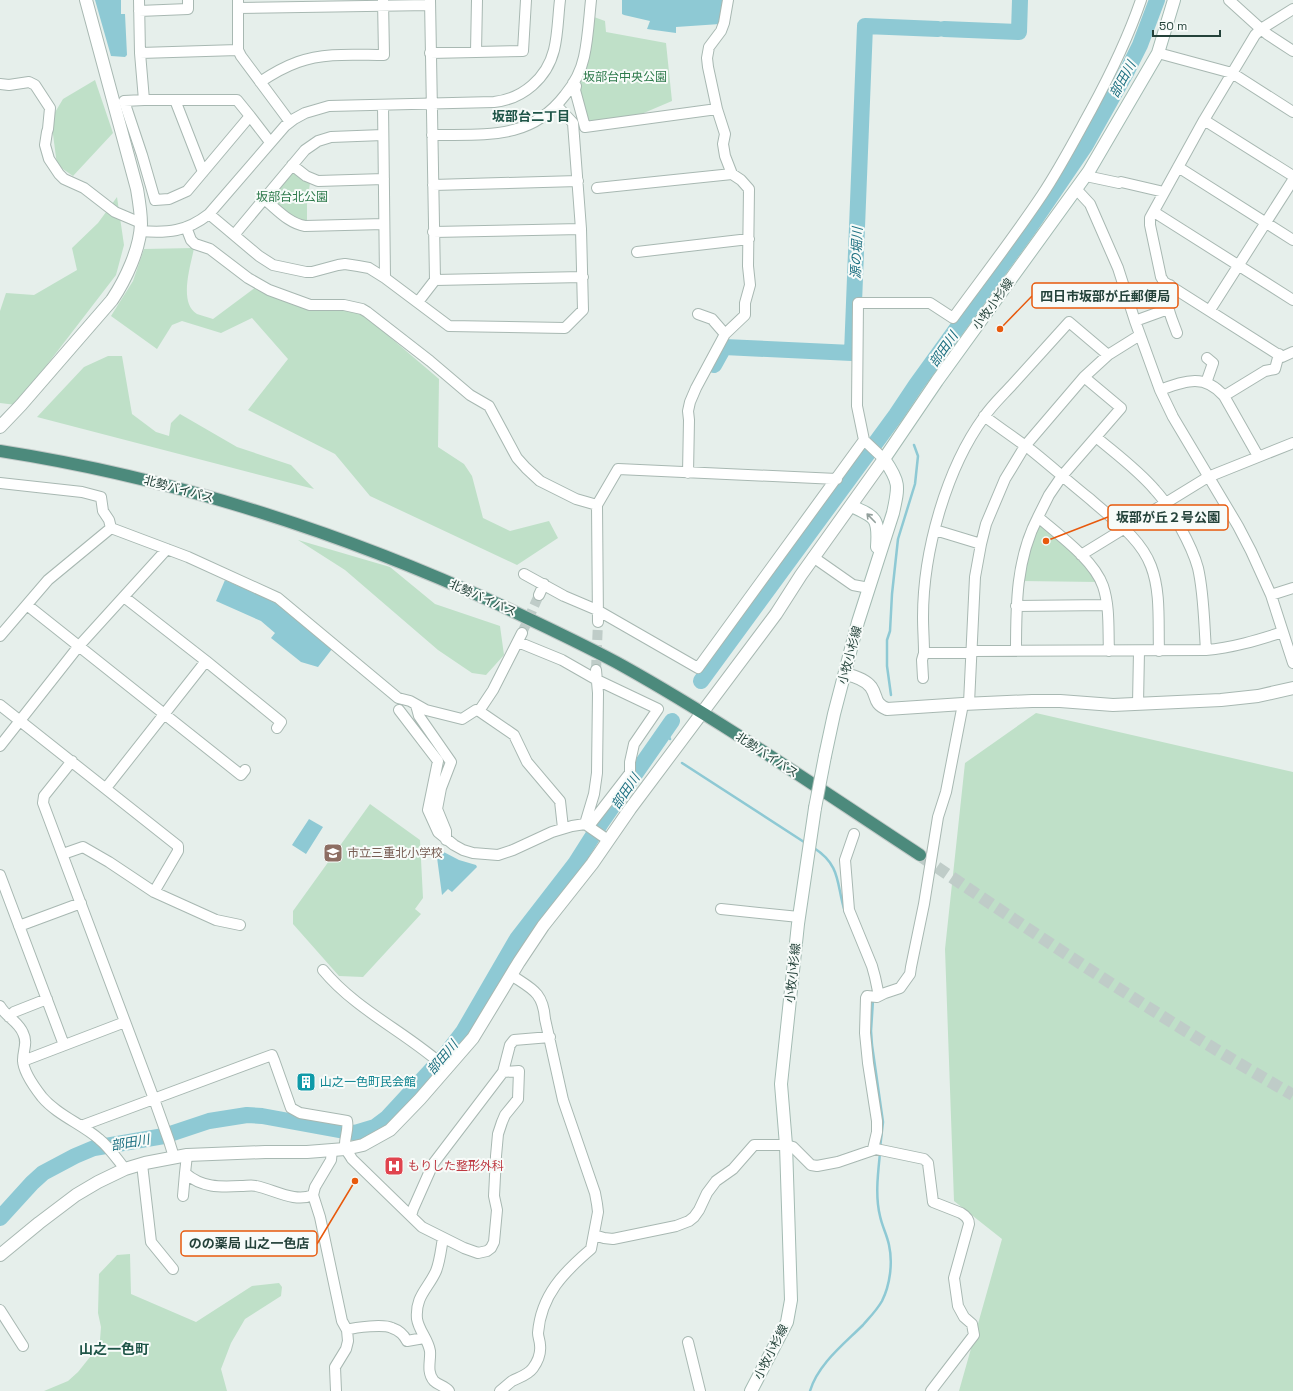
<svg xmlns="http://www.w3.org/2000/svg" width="1293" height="1391" viewBox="0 0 1293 1391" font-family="'Space Grotesk','Noto Sans JP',sans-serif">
  <rect width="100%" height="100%" fill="#e6efeb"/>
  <path fill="#bfe0c8" d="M594,17L605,21L606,32L666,43L672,101L632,118L587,123L579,91V81Z
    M95,80L113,133L73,176L57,165L51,119L63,99Z
    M297,172L310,183L307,204V223L299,221L273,202L272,196L291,173Z
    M117,197L124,245L116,275L16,405L0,403V311L6,293L34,295L77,270L72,248L98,223Z
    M194,248C191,265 178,303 197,314C202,316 208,317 213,319L256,287L343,308L364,315L439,379L438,447L464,464L472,476L483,518L510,531L549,521L558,538L517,565L370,496L335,454L248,410L288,359L252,318L221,333L182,321L172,325L157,349L111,316L133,281L144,249Z
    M108,356H122L132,414L156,432L169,436L171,423L180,414L237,447L291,465L314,489L37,417L84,367Z
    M1041,523L1086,564L1098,582L1021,581L1037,524Z
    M298,540L390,567L435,604L500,626L504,655L486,675L472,673L438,650L345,570Z
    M1036,713L1293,772V1391H959L1002,1239L954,1201L945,949L965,763Z
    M370,804L420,840L423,898L415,909L421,914L363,977L339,976L293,924V911Z
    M130,1254L131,1294L196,1322L252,1286L279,1283L282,1287L281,1296L245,1319L231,1343L221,1369L227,1391H44L68,1381L78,1372L94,1352L100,1340L101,1327L98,1313L99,1274L117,1255Z"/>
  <path fill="#8ec9d4" d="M95,0H121V14H125L127,55L125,57L111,56Z
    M622,0H725L720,24L676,27V33L647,29L650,21L624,15L622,14Z
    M225,580L275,602L332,649L318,667L301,662L271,638L275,633L261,621L216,601Z
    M309,819L323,827L306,854L292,845Z
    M438,849L459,860L476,865L477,867L452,892L448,889L442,895L436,850Z"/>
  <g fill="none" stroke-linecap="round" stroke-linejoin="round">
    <path stroke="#8ec9d4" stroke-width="2.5" d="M891,695L887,666V640L890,631L892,594L898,539L915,484L918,456L914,445
      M666,730L670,739
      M682,763L804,842
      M814,848C842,866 836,885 845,912
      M873,1000L871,1031L872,1045L883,1122L880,1148
      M810,1391C818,1364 844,1344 863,1325C869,1318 877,1310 882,1301C890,1285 893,1263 889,1245C887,1235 882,1226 880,1216C875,1196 878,1173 880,1153"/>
    <path stroke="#8ec9d4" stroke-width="16" d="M944,29L1019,32L1020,0
      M714,365L724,347L852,353L865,26L938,29
      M701,681L896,415L916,385L1030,227L1085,146L1127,71L1140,45L1157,0
      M0,1218L32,1183L43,1173L75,1156L94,1148L164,1136L209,1121L247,1115L262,1116L355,1133L375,1127L387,1118L446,1054L463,1032L517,939L575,864L601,823L672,721"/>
    <path stroke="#bfccc8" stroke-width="10" stroke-dasharray="10 5" stroke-linecap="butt" d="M522,633L539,595
      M596,670L598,622"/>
    <path stroke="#bfccc8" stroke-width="12" stroke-dasharray="12 6" stroke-linecap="butt" d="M922,857C1044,940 1165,1022 1293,1095"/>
    <defs>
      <path id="minor" d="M139,0L140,53L238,50
        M238,0V50L241,56L290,122
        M1229,0L1261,29L1255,35L1204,120L1150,218V225L1161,277L1164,282L1282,357L1293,352
        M238,8L430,5
        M1293,9L1261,29L1267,34L1293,51
        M139,11L188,9V0
        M476,52L477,0
        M140,53L144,100
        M430,53L523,51L526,0
        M1158,53L1232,73L1293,112
        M260,82C272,74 284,67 298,62C325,52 356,55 384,55L383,0
        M573,83L576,86L575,90L585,127L717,109
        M0,84L9,85L29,82L35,85L50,108L48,129L47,132L45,145L49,159L59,174L64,179L84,188L115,212L141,223
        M144,100H237L250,116L187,191L169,199L155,200L142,155L124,101Z
        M175,100L203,172
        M383,105L385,278
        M250,116L270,142
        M1204,120L1293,176
        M432,135C484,134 530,141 565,95C574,84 581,71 584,57C588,39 589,19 591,0
        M292,165L306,176L318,181L384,179
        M1178,167L1293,240
        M1086,176L1119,183L1121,182L1164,192
        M433,185L578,181
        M597,188L732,174
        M1077,190L1090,204L1118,268L1135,321L1160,390L1173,417L1238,526L1251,551L1271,595L1293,663
        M264,199C277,209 288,223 305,226L384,224
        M1154,212L1293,300
        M209,214L259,256L273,265L306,272H312L338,265L345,264L358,266L369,268L385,278L449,326L565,328L583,310L581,229L573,123L557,106
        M186,227L191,240L195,244L210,249L248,278L269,290L310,305H344L362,309L367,312L430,361L470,395L489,406L517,458L526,468L540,481L576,499L597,505
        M140,231C168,233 186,232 209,214L285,126L294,119L305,113L329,106L494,102C523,99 547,78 554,50C558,34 558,16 560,0
        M433,232L581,229
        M234,235L305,150L318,141L331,137L383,135
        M637,252L749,239
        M435,280L583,277
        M1170,285C1163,302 1171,316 1177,333
        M418,302L435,280L430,0
        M1210,310L1293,180
        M698,314L712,319L725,334
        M1135,321L1168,309
        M1206,383L1213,363L1207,358
        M1160,390C1185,381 1204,373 1224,396L1265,371L1275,369L1279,354
        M1224,396L1258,456
        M984,416C1000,428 1016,439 1031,450C1051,466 1070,483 1090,499C1112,519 1140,537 1151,566C1161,592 1158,623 1159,651
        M1096,437C1116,454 1138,470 1155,490C1171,507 1192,546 1198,568C1204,594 1204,623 1206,650
        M884,459L864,440L857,406L858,303H930L953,318C983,277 1014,237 1042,195C1060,168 1075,139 1091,110C1110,75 1128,38 1141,0
        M688,473L689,420L688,411L690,402L696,388L725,334L745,315V303L750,285L748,266L749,189L741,180L732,174L725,156L723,144L725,134L717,109L708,67L707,58L709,47L721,31L724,23L728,0
        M0,483L82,492L101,497L103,511L109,520L111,528
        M1038,517L1049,495L1062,476L1121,408L1084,377
        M111,528L188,557L278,598L398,698L410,701L426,710L462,719L476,710L479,711L514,735L527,762L560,801L563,828
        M935,530L981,544
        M1081,555L1208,477L1293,443
        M813,557L853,585L869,588
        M524,574L564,596L597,610L698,668L864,440
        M539,595L544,584
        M1271,595L1293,588
        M27,605L241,775L245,770
        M1016,606L1107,605
        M598,622L597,505L618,469L837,479
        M0,636L48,580L111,528
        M518,642L562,660L597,680L658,709L634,744L630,762V773L589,826
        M971,651L1206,650C1232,648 1258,640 1283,632
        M1016,651C1016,605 1016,559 1038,517C1059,535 1094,560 1103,586C1110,607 1108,630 1109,651
        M971,653H924C924,641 923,629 923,617C923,552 946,469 984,417C992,405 1003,395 1012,385C1031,364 1050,343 1069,322L1108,355
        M206,661L281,722L277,728
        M923,678L922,660L924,653
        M969,703L975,577L981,544L986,524L1005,479L1025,446L1084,377L1108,355L1140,335
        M1138,704L1139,651
        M0,705L178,846V851L154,892
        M416,705L419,716L451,762L441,788L437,809L446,831V840
        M399,710L438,761L428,810L438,832L454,845L463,850L473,853L498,855L513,850L552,832L572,826L585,824L608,840
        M479,711L493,690L522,633
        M0,746L78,647L167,549
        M72,761L44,796L43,803L154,1099L169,1141L174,1157
        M106,788L206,661L124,597
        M585,824L594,794L597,773L598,693L596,670
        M854,834L845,860L849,910L872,966L875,977L879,996
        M63,854L83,847L109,862L154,892L216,920L240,925
        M0,875L64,1045
        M721,909L799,917
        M19,926L81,903
        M323,970C357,1011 408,1033 447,1069
        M0,1006C6,1017 18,1021 23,1033C28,1043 23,1050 23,1060C23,1072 35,1088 42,1097C57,1115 82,1124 99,1139C109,1147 117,1159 125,1169
        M9,1017L14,1012L47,999
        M23,1061L125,1022
        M81,1126L272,1055L274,1060L291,1108L300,1113L347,1121C349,1130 344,1139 345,1147C346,1151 350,1155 352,1159L422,1227L464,1248L478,1253L487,1251L491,1248L494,1242L497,1210L494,1196L496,1156L498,1134L502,1122L505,1115L518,1099L519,1071L503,1072L510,1045L514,1040L550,1037
        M873,1149L877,1132V1121L868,1063L865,1033L866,998L867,996L877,997L885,993L900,988L910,974L911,967L924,904L938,817L946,792L963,704
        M332,1150L331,1160L315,1187L313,1195L320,1217L342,1321L347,1330L348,1341L346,1349L335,1367L336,1391
        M187,1155L185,1173C202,1188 220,1187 241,1186C246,1186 252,1185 256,1186C275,1190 295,1203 313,1195
        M142,1164L151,1242L173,1269
        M183,1196L185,1173
        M411,1216L413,1209L433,1164L503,1072
        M594,1235L604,1238L613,1239L676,1226L689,1221L694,1217L699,1210L707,1193L716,1181L733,1169L754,1145H786L793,1147L811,1165L817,1166L838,1162L876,1149L924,1159L928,1163L933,1202L961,1213C966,1216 969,1219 969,1224L954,1278L958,1306L964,1317L972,1324L974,1335L931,1391
        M443,1238C441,1249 440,1261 436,1271C428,1289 415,1296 417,1319C419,1331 428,1339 430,1351C431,1360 426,1372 434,1381C438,1385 445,1386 449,1391
        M0,1310L23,1346
        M347,1330C356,1327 384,1324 392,1328C398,1330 404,1335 407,1341L424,1338
        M688,1342L700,1391
        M500,1391C504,1388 508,1384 512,1381C520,1377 528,1375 533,1368C538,1361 541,1353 540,1345C540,1341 538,1337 538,1333C541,1295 564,1272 591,1249L598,1212L597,1204L595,1193L563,1100L545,1019C543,992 532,989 511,975"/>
      <path id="tertiary" d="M0,427L21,405L112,300C126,279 140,249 141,224C141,212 139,201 137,189L86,0
        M845,674C854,676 865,679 871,687C878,697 873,703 887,709L963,704L1032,701H1060L1113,705L1221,700L1258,696L1293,688
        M0,1255L39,1223L76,1195L98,1182L125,1169L145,1163L187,1155L265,1152H307L345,1149L363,1145L390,1130L420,1099L473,1038L519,962L543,926L592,864L630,809L776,614L801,575L884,459"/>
      <path id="secondary" d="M851,506C876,517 879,518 877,547
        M825,756L834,714L858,622L893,513C899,486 900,482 884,459L937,381L1089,171L1158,53L1174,0
        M751,1391L787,1322L791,1300L786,1145L781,1084L798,924L815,808"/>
      <path id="trunk" d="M0,451C173,478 341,532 500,605C541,625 583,644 623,666C725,723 822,791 920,855"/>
    </defs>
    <use href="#minor" stroke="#a8b8b2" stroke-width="12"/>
    <use href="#tertiary" stroke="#a8b8b2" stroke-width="14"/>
    <use href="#secondary" stroke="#a4bbb3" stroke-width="14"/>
    <use href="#trunk" stroke="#c2cac8" stroke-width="14"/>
    <use href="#minor" stroke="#fff" stroke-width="10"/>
    <use href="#tertiary" stroke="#fff" stroke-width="12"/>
    <use href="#secondary" stroke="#fff" stroke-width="12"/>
    <use href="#trunk" stroke="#4c8a7c" stroke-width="12"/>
    <defs>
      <path id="secondary-bridge" d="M815,808L825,756"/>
    </defs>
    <use href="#secondary-bridge" stroke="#a4bbb3" stroke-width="14" stroke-linecap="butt"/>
    <use href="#secondary-bridge" stroke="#fff" stroke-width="12"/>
  </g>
  <defs><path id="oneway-shaft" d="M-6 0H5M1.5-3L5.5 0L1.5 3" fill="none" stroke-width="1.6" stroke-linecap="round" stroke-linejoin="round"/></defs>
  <use stroke="#92a09c" href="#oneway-shaft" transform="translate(871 518) rotate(-134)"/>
  <defs>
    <symbol id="school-square" viewBox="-11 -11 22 22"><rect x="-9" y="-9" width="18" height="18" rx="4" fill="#8d6e63" stroke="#f7fbf9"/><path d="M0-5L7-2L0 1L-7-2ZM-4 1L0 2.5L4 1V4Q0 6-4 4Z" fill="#fff"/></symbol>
    <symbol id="building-square" viewBox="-11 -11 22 22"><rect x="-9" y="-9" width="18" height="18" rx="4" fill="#0f9aa8" stroke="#f7fbf9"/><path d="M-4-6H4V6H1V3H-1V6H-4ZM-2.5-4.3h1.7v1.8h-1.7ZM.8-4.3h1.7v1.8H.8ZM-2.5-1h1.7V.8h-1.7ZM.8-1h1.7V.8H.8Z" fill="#fff"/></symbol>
    <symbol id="hospital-square" viewBox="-11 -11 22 22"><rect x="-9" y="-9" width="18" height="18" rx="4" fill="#e0444e" stroke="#f7fbf9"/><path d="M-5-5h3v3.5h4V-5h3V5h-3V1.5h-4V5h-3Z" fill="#fff"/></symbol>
  </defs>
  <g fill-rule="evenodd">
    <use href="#school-square" x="322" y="842" width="22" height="22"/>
    <use href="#building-square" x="295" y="1071" width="22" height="22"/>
    <use href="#hospital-square" x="383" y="1155" width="22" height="22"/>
  </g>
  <g text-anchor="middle" stroke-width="4" stroke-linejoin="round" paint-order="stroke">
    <g font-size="12" fill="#2d7a4b" stroke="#f7fbf9">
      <text x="625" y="81">坂部台中央公園</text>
      <text x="292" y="201">坂部台北公園</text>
    </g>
    <g font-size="12" fill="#24423a" stroke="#f7fbf9">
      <text transform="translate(993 304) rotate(-54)" y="4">小牧小杉線</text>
      <text transform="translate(179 489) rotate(15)" y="4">北勢バイパス</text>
      <text transform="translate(483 598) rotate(24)" y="4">北勢バイパス</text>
      <text transform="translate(850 655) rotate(-75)" y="4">小牧小杉線</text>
      <text transform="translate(767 755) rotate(33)" y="4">北勢バイパス</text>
      <text transform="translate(793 973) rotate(-84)" y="4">小牧小杉線</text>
      <text transform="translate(771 1352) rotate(-63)" y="4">小牧小杉線</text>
    </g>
    <g font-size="12" fill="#785e54" stroke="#f7fbf9" text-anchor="start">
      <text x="347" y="857">市立三重北小学校</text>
    </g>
    <g font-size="12" fill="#0d838f" stroke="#f7fbf9" text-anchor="start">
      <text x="320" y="1086">山之一色町民会館</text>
    </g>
    <g font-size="12" fill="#be3a42" stroke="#f7fbf9" text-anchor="start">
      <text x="408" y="1170">もりした整形外科</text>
    </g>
    <g font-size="13" font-style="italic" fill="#1c6f80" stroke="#f7fbf9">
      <text transform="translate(1122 79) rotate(-61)" y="5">部田川</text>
      <text transform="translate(856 253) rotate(-88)" y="5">源の堀川</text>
      <text transform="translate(943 349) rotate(-55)" y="5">部田川</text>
      <text transform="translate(625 791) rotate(-56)" y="5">部田川</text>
      <text transform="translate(442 1057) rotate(-50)" y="5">部田川</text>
      <text transform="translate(130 1142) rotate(-10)" y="5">部田川</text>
    </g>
    <g font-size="13" font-weight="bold" fill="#1f5548" stroke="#f7fbf9">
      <text x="531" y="121">坂部台二丁目</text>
    </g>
    <g font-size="14" font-weight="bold" fill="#1f5548" stroke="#f7fbf9">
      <text x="114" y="1354">山之一色町</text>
    </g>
  </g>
  <path fill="none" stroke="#e8590c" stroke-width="1.5" d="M1000 329L1032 296M1046 541L1108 517M355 1181L317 1244"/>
  <g fill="#e8590c" stroke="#f7fbf9" stroke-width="1.5">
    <circle cx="1000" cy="329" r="4"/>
    <circle cx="1046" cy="541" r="4"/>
    <circle cx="355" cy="1181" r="4"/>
  </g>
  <g fill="#f7fbf9" stroke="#e8590c" stroke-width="1.5">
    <rect x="1032" y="283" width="146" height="25" rx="4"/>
    <rect x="1108" y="505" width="120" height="25" rx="4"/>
    <rect x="181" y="1231" width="136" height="25" rx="4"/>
  </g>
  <g font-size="13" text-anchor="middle" font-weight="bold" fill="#24423a">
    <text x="1105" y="301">四日市坂部が丘郵便局</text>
    <text x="1168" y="522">坂部が丘２号公園</text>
    <text x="249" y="1248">のの薬局 山之一色店</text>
  </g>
  <path d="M1153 30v6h67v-6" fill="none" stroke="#24423a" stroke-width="2"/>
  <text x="1159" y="30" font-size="12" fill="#24423a" stroke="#f7fbf9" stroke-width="3" paint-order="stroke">50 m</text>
</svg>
